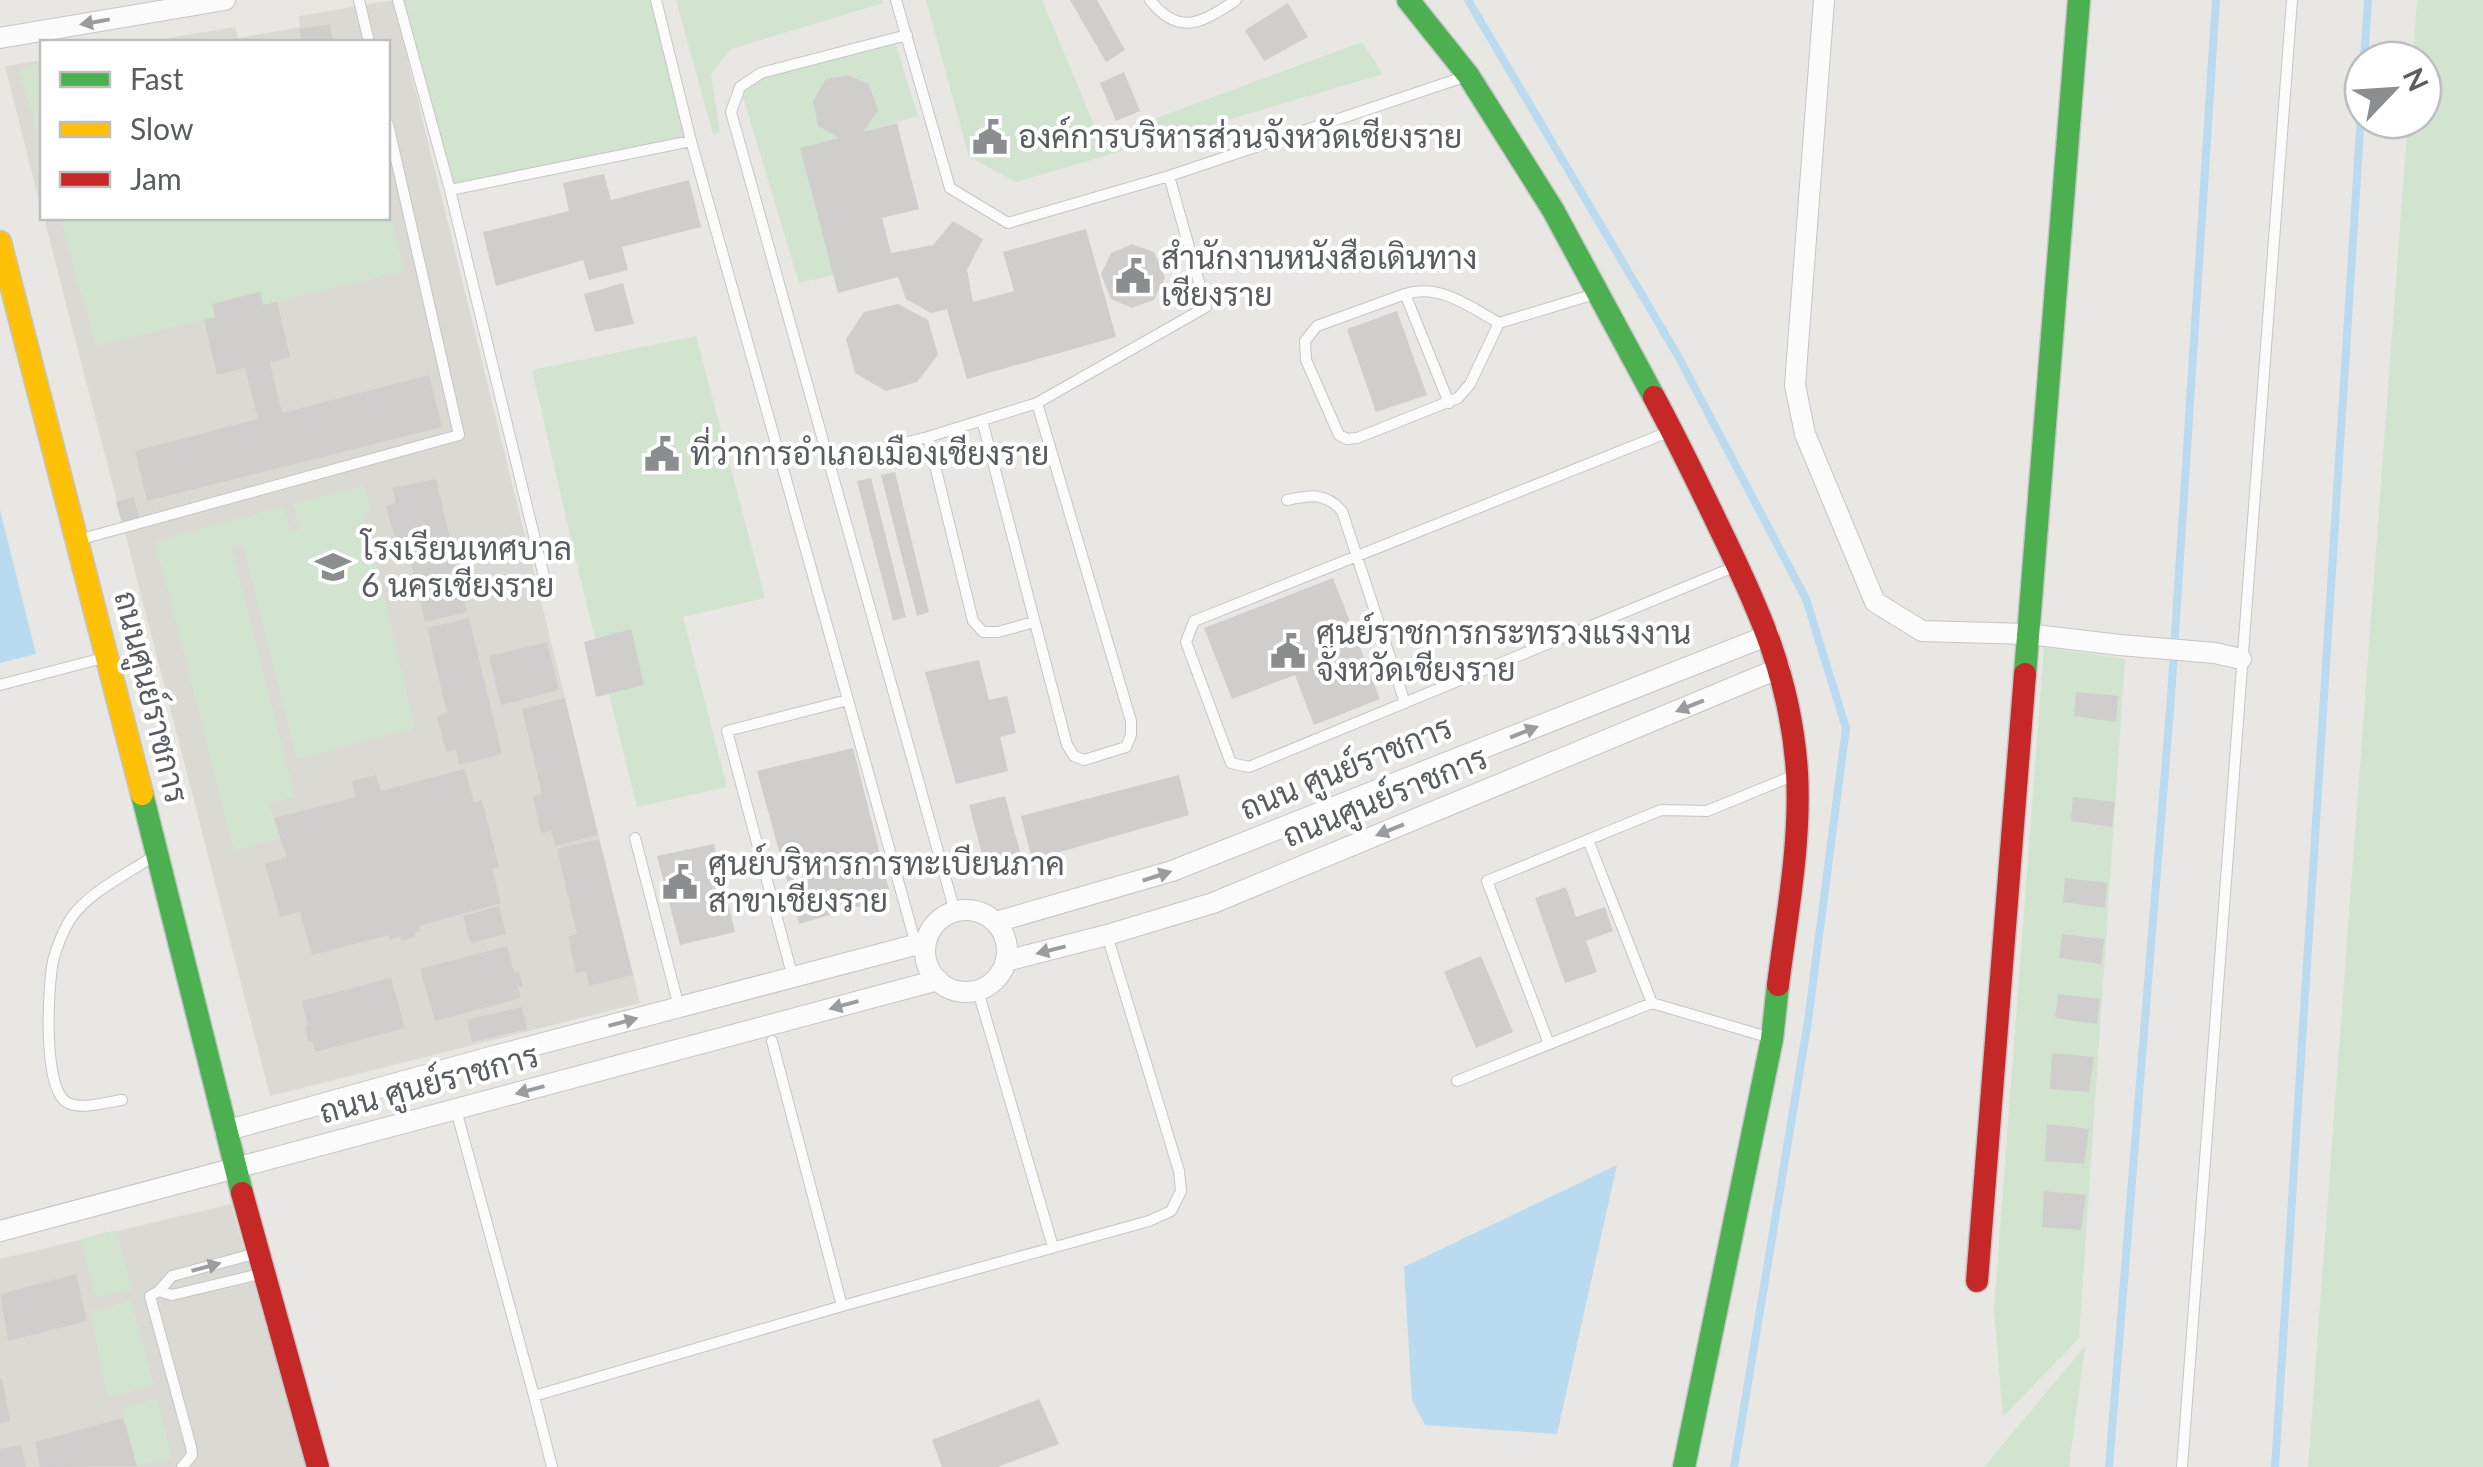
<svg xmlns="http://www.w3.org/2000/svg" width="2483" height="1467" viewBox="0 0 2483 1467" font-family="Lato,Sarabun,sans-serif">
  <rect width="100%" height="100%" fill="#e8e7e3"/>
  <path fill="#dbd9d3" d="M393,0L640,1003L270,1096L44,218H388V42H144L235,27L238,38L300,27L299,16Z
    M42,60V213L5,66Z
    M231,1204L307,1467H0V1259Z"/>
  <path fill="#d2e3d0" d="M398,0H656L691,141L450,190Z
    M676,0H882L883,3L731,49L711,74L720,132L713,134Z
    M926,0H1042L1100,139L1362,42L1383,74L1016,182L969,157Z
    M2417,0H2483V1467H2308L2408,120H2423V60H2413Z
    M894,39L918,116L863,132L878,110L869,84L848,75L827,79L813,101L818,126L839,138L834,275L799,283L740,87L761,73Z
    M42,64V154L19,70Z
    M388,204L404,271L263,305L259,292L212,304L215,317L96,346L60,218H388Z
    M696,336L765,598L683,617L727,787L637,807L575,557L532,370Z
    M364,486L371,511L364,513L415,728L297,759L243,545L231,547L295,796L269,803L279,838L234,851L155,541L283,507L291,532L300,529L293,504Z
    M2044,647L2125,659L2079,1338L2003,1417L1994,1309Z
    M116,1230L132,1289L96,1297L80,1239Z
    M131,1300L154,1385L108,1397L90,1312Z
    M2085,1346L2069,1467H1984Z
    M157,1399L172,1458L137,1466L122,1408Z"/>
  <path fill="#badaef" d="M0,510L36,654L0,663Z
    M1617,1165L1557,1434L1425,1425L1412,1400L1404,1267Z"/>
  <g fill="none" stroke-linecap="round" stroke-linejoin="round">
    <path stroke="#badaef" stroke-width="8" d="M1468,0L1678,356L1806,599L1846,728L1808,1021L1734,1467
      M2364,60L2368,0
      M2109,1467L2171,697L2216,0
      M2275,1467L2363,83"/>
  </g>
  <path fill="#cfcecc" d="M1070,0H1097L1125,50L1106,62Z
    M1288,3L1308,37L1264,61L1245,30Z
    M330,24L333,42H302L299,29Z
    M1124,72L1140,111L1116,121L1100,83Z
    M848,75L869,84L878,110L863,132L897,123L919,209L882,218L891,253L933,245L953,221L983,239L967,270L973,302L1014,291L1003,252L1086,229L1116,337L967,379L947,309L931,313L906,299L898,277L838,293L800,148L839,138L818,126L813,101L826,79Z
    M604,174L611,200L689,180L701,227L622,247L628,270L589,280L583,260L496,286L483,232L569,211L563,183Z
    M1132,244L1154,252L1165,278L1154,300L1132,308L1111,299L1101,274L1111,253Z
    M623,283L634,324L595,332L584,294Z
    M260,292L263,305L277,302L290,357L270,363L282,413L429,375L442,427L147,501L135,451L258,419L245,368L217,375L204,320L215,317L212,304Z
    M898,304L928,320L938,355L917,382L886,391L855,373L846,339L864,312Z
    M1397,311L1427,395L1376,412L1347,329Z
    M895,472L929,612L917,616L881,475Z
    M871,478L906,617L893,621L857,481Z
    M436,479L467,612L425,622L405,540L396,542L386,506L396,503L392,488Z
    M134,497L139,518L122,523L116,502Z
    M1333,578L1380,699L1314,725L1295,675L1232,699L1204,628Z
    M469,618L502,754L459,765L456,750L446,752L437,716L447,713L427,628Z
    M631,629L644,685L596,697L584,642Z
    M547,642L559,690L501,705L489,656Z
    M979,660L989,700L1007,696L1016,733L1000,737L1008,771L956,784L925,672Z
    M2076,692L2118,696L2116,722L2074,716Z
    M565,698L598,835L555,846L551,831L541,833L533,796L542,794L522,709Z
    M853,748L891,897L799,924L757,771Z
    M465,769L474,803L482,800L499,867L492,868L501,903L419,926L421,931L415,933V937L402,941L400,937L390,940L389,935L312,955L300,912L280,917L265,863L287,858L274,818L356,797L352,781L376,775L381,791Z
    M1179,775L1189,815L1032,860L1021,816Z
    M1005,796L1023,863L987,873L969,805Z
    M2073,797L2115,802L2112,827L2071,821Z
    M599,839L633,975L589,986L586,971L576,973L568,937L577,934L557,849Z
    M714,844L735,932L680,945L657,856Z
    M2065,878L2107,883L2105,908L2063,902Z
    M1566,887L1576,917L1605,907L1613,931L1586,941L1597,972L1565,983L1535,898Z
    M499,906L506,934L470,943L463,916Z
    M2062,934L2104,939L2101,964L2059,958Z
    M507,946L514,973L519,972L523,986L518,987L521,998L435,1021L420,969Z
    M1481,956L1513,1032L1476,1048L1444,972Z
    M391,978L405,1028L315,1052L312,1041H308L305,1027L308,1026L302,1001Z
    M2058,994L2100,999L2097,1024L2055,1018Z
    M522,1007L527,1029L472,1042L467,1020Z
    M2052,1053L2094,1057L2089,1092L2050,1089Z
    M2047,1124L2089,1129L2084,1164L2045,1161Z
    M2044,1191L2086,1195L2081,1230L2042,1227Z
    M76,1274L87,1321L8,1341L0,1294Z
    M0,1378H2L10,1421L0,1424Z
    M1039,1399L1059,1444L997,1467H942L932,1440Z
    M123,1418L137,1466L40,1467L35,1442Z
    M21,1445L26,1467H0V1449Z"/>
  <g fill="none" stroke-linecap="round" stroke-linejoin="round">
    <defs>
      <path id="lane" d="M359,0L369,42
        M398,0L450,190
        M896,0L950,188L1008,223L1169,176L1467,76
        M1150,0C1179,37 1202,23 1236,0
        M907,35L761,73L740,87L731,112L955,912
        M691,141L848,700L727,731L793,978
        M1405,294L1317,326L1305,341L1306,360L1339,435L1347,439L1357,438L1458,398L1470,384L1499,323
        M1037,403L1206,307L1169,176
        M1449,403L1405,294C1440,283 1470,307 1499,323L1598,293
        M1671,431L1194,621L1186,642L1231,763L1249,767L1734,567
        M928,437L973,621L983,632H998L1034,622
        M828,462L928,437L1037,403L1131,721V735L1126,747L1084,760L1074,756L1067,745L982,420
        M1287,500C1310,495 1325,492 1342,511L1405,703
        M78,540L459,435L388,124
        M548,593L450,190L691,141L656,0
        M0,685L107,657
        M848,700L916,945
        M635,838L679,1007
        M1588,840L1652,1003
        M978,991L1053,1247
        M772,1041L842,1306
        M1549,1044L1487,881L1661,810L1707,811L1795,775
        M1457,1081L1652,1003L1771,1038
        M122,1100C107,1102 83,1110 68,1103C42,1091 48,987 53,961C57,946 63,931 71,918C90,891 126,875 152,857
        M456,1110L534,1396
        M159,1291L172,1295L260,1274
        M182,1467L192,1455L191,1447L150,1296L159,1291L172,1276L257,1253
        M552,1467L534,1396L842,1306L1149,1221L1171,1211L1181,1191L1179,1171L1107,935
        M2182,1467L2292,0"/>
      <path id="street" d="M1824,0L1795,385L1805,434L1875,602L1922,631L2028,634L2120,645L2215,653L2241,659
        M0,38L225,0
        M925 951a41 41 0 1 1 82 0a41 41 0 1 1-82 0Z
        M996,922L1172,871L1769,635
        M1006,961L1107,935L1213,903L1780,668
        M225,1131L494,1056L926,942
        M0,1231L938,980"/>
      <path id="fast" d="M1408,0L1468,75L1553,210L1654,397
        M2025,674L2079,0
        M142,794L242,1193
        M1684,1467L1772,1039L1778,985"/>
      <path id="slow" d="M0,242L142,794"/>
      <path id="jam" d="M1654,397C1677,440 1698,483 1719,527C1759,609 1791,679 1797,772C1801,843 1787,915 1778,985
        M242,1193L318,1467
        M1977,1281L2025,674"/>
    </defs>
    <use href="#lane" stroke="#c5c5c5" stroke-width="12"/>
    <use href="#street" stroke="#c5c5c5" stroke-width="22"/>
    <use href="#fast" stroke="#c5c5c5" stroke-width="25"/>
    <use href="#slow" stroke="#c5c5c5" stroke-width="25"/>
    <use href="#jam" stroke="#c5c5c5" stroke-width="25"/>
    <use href="#lane" stroke="#fcfbfb" stroke-width="10"/>
    <use href="#street" stroke="#fcfbfb" stroke-width="20"/>
    <use href="#fast" stroke="#4caf50" stroke-width="22"/>
    <use href="#slow" stroke="#ffc107" stroke-width="22"/>
    <use href="#jam" stroke="#c62828" stroke-width="22"/>
  </g>
  <defs><path id="oneway-solid" d="M-6-.8H1V-3.2L6.5 0L1 3.2V.8H-6Z" transform="scale(2.5)"/></defs>
  <g fill="#9a9c9e">
    <use href="#oneway-solid" transform="translate(95 22) rotate(170)"/>
    <use href="#oneway-solid" transform="translate(1690 706) rotate(158)"/>
    <use href="#oneway-solid" transform="translate(1524 732) rotate(-22)"/>
    <use href="#oneway-solid" transform="translate(1390 830) rotate(158)"/>
    <use href="#oneway-solid" transform="translate(1157 876) rotate(-18)"/>
    <use href="#oneway-solid" transform="translate(1051 950) rotate(166)"/>
    <use href="#oneway-solid" transform="translate(844 1005) rotate(165)"/>
    <use href="#oneway-solid" transform="translate(623 1022) rotate(-15)"/>
    <use href="#oneway-solid" transform="translate(530 1090) rotate(165)"/>
    <use href="#oneway-solid" transform="translate(206 1267) rotate(-15)"/>
  </g>
  <defs>
    <symbol id="civic-bare" viewBox="-9 -9 18 18"><path d="M-.6-6.5H3V-4.5H.6V-3L4-1V1h2V6H-6V1h2V-1L-.6-3ZM-1.2 2.5V6h2.4V2.5Z" fill="#8b8d8e" stroke="#fff" stroke-width="2.5" paint-order="stroke"/></symbol>
    <symbol id="school-bare" viewBox="-9 -9 18 18"><path d="M0-5L7-2L0 1L-7-2ZM-4 1L0 2.5L4 1V4Q0 6-4 4Z" fill="#8b8d8e" stroke="#fff" stroke-width="2.5" paint-order="stroke"/></symbol>
  </defs>
  <g fill-rule="evenodd">
    <use href="#civic-bare" x="965" y="112" width="50" height="50"/>
    <use href="#civic-bare" x="1108" y="251" width="50" height="50"/>
    <use href="#civic-bare" x="637" y="429" width="50" height="50"/>
    <use href="#school-bare" x="308" y="542" width="50" height="50"/>
    <use href="#civic-bare" x="1263" y="626" width="50" height="50"/>
    <use href="#civic-bare" x="655" y="857" width="50" height="50"/>
  </g>
  <g text-anchor="middle" stroke-width="8" stroke-linejoin="round" paint-order="stroke">
    <g font-size="32" fill="#595c60" stroke="#fff" text-anchor="start">
      <text x="1018" y="148">องค์การบริหารส่วนจังหวัดเชียงราย</text>
      <text x="1161" y="269">สำนักงานหนังสือเดินทาง<tspan x="1161" dy="37">เชียงราย</tspan></text>
      <text x="690" y="465">ที่ว่าการอำเภอเมืองเชียงราย</text>
      <text x="361" y="560">โรงเรียนเทศบาล<tspan x="361" dy="37">6 นครเชียงราย</tspan></text>
      <text x="1316" y="644">ศูนย์ราชการกระทรวงแรงงาน<tspan x="1316" dy="37">จังหวัดเชียงราย</tspan></text>
      <text x="708" y="875">ศูนย์บริหารการทะเบียนภาค<tspan x="708" dy="37">สาขาเชียงราย</tspan></text>
    </g>
    <g font-size="32" fill="#595c60" stroke="#fff">
      <text transform="translate(151 697) rotate(76)" y="11">ถนนศูนย์ราชการ</text>
      <text transform="translate(1346 768) rotate(-22)" y="11">ถนน ศูนย์ราชการ</text>
      <text transform="translate(1385 797) rotate(-22)" y="11">ถนนศูนย์ราชการ</text>
      <text transform="translate(429 1084) rotate(-15)" y="11">ถนน ศูนย์ราชการ</text>
    </g>
  </g>
  <rect x="40" y="40" width="350" height="180" fill="#ffffff" stroke="#bdbebf" stroke-width="2.5"/>
  <rect x="60" y="72" width="50" height="15" fill="#4caf50" stroke="#bdbebf" stroke-width="2.5"/>
  <text x="130" y="90" font-size="30" fill="#595c60">Fast</text>
  <rect x="60" y="122" width="50" height="15" fill="#ffc107" stroke="#bdbebf" stroke-width="2.5"/>
  <text x="130" y="140" font-size="30" fill="#595c60">Slow</text>
  <rect x="60" y="172" width="50" height="15" fill="#c62828" stroke="#bdbebf" stroke-width="2.5"/>
  <text x="130" y="190" font-size="30" fill="#595c60">Jam</text>
  <g transform="translate(2393 90) rotate(65)"><circle r="48" fill="#ffffff" stroke="#bdbebf" stroke-width="2.5"/>
  <path d="M0-8L18 38L0 25L-18 38Z" fill="#8b8d8e"/>
  <text y="-15" font-size="28" font-weight="bold" text-anchor="middle" fill="#595c60">N</text>
  </g>
</svg>
